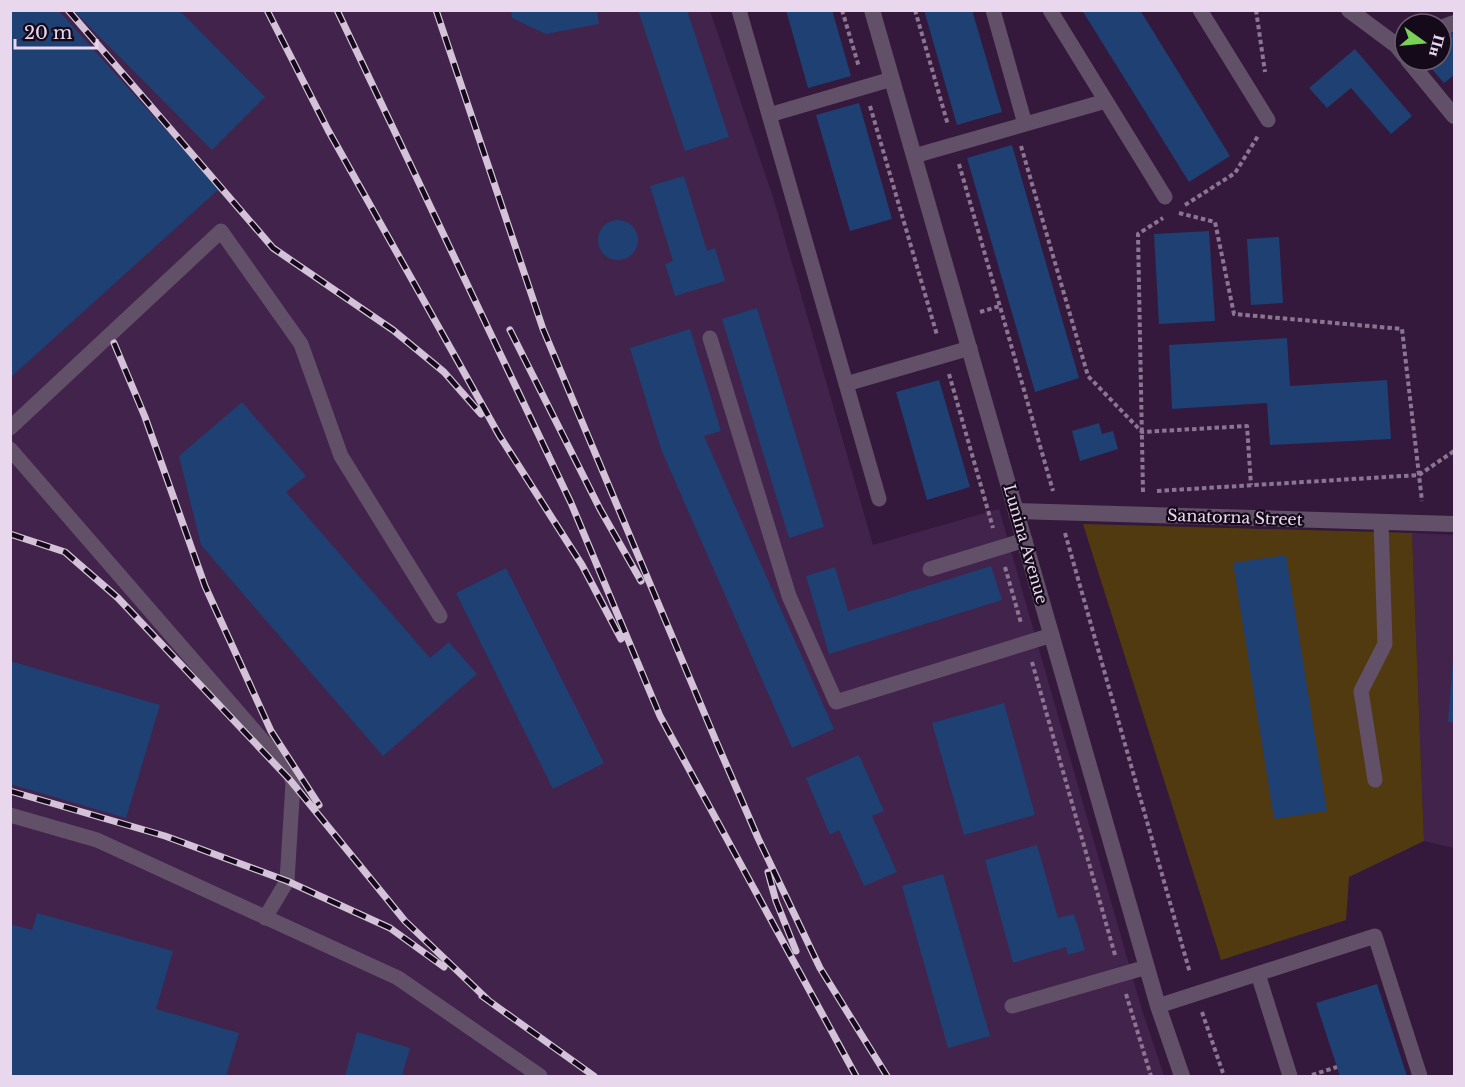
<svg xmlns="http://www.w3.org/2000/svg" width="1465" height="1087" viewBox="0 0 1465 1087" font-family="'Libre Baskerville',serif">
  <rect width="100%" height="100%" fill="#34193c"/>
  <path fill="#42234c" d="M10,11H710L773,197L873,545L999,509L1142,1010L1164,1076H11Z
    M1412,533L1454,535V848L1424,841Z"/>
  <path fill="#523a10" d="M1083,524L1412,533L1424,841L1349,877L1346,920L1221,960Z"/>
  <path fill="#1e4072" d="M10,10H58L219,189L10,378Z
    M76,10H179L265,97L212,150L75,12Z
    M511,10H597L599,24L546,34L512,18Z
    M638,10H687L729,137L685,151Z
    M786,10H832L851,76L808,88Z
    M924,10H972L1002,112L957,125Z
    M1082,10H1140L1230,156L1189,182Z
    M1451,31L1454,35V75L1444,83L1424,60H1441V39Z
    M1355,49L1412,116L1391,134L1351,88L1327,108L1309,88Z
    M859,103L892,219L850,231L816,115Z
    M1012,145L1079,378L1035,392L967,158Z
    M684,176L707,251L715,248L725,281L675,296L665,264L673,261L650,186Z
    M598 240a20 20 0 1 1 40 0a20 20 0 1 1-40 0Z
    M1209,231L1215,321L1159,324L1154,234Z
    M1279,237L1283,303L1251,305L1247,239Z
    M757,308L824,527L789,538L722,319Z
    M690,329L721,431L704,436L834,729L792,748L661,449L630,348Z
    M1287,338L1290,386L1387,380L1391,439L1270,445L1267,403L1172,409L1169,345Z
    M939,380L970,487L927,500L896,392Z
    M242,402L306,476L286,492L430,658L449,642L477,674L383,756L201,545L179,456Z
    M1099,423L1102,434L1113,431L1118,449L1080,461L1072,431Z
    M1286,555L1327,811L1274,819L1233,563Z
    M991,566L1002,600L829,654L806,576L835,567L848,611Z
    M506,568L604,763L553,789L456,593Z
    M1453,660H1454V722H1448Z
    M10,661L160,705L126,818L10,784Z
    M1004,703L1035,815L964,835L932,723Z
    M859,755L884,811L872,816L897,872L864,886L839,830L830,835L806,778Z
    M1037,845L1058,918L1074,914L1085,950L1068,955L1066,947L1013,963L985,860Z
    M943,874L990,1036L948,1048L902,886Z
    M37,913L173,951L156,1009L239,1033L226,1076H10V924L32,930Z
    M1377,984L1407,1076H1340L1316,1003Z
    M357,1032L410,1048L402,1076H345Z"/>
  <g fill="none" stroke-linecap="round" stroke-linejoin="round">
    <path stroke="#8b7591" stroke-width="4" stroke-dasharray="4.5 3" stroke-linecap="butt" d="M842,10L859,67
      M915,10L948,125
      M1256,10L1265,72
      M870,106L937,335
      M1021,146L1088,376L1142,432L1247,426L1251,485
      M959,164L1053,491
      M1185,205L1235,173L1258,136
      M1179,213L1215,222L1234,314L1402,329L1422,501
      M980,312L1000,306
      M949,374L993,528
      M1157,491L1419,475L1454,451
      M1143,492L1138,234L1163,218
      M1065,533L1190,973
      M1005,567L1021,623
      M1032,662L1115,955
      M1126,994L1151,1076
      M1202,1012L1224,1076
      M1312,1075L1337,1067"/>
    <path stroke="#615067" stroke-width="15" d="M739,10L879,499
      M993,10L1025,124
      M1050,10L1165,197
      M1200,10L1268,120
      M769,115L892,79
      M914,156L1106,101
      M710,338L789,596L836,702L1052,635
      M846,384L970,348
      M10,428L221,231L301,344L341,456L440,616
      M10,449L290,772L293,783L287,881L265,918
      M930,569L1025,540
      M1375,780L1361,691L1385,644L1381,522
      M10,815L97,840L398,978L540,1076
      M1258,974L1290,1076
      M1012,1006L1147,967
      M1158,1006L1375,936L1420,1076"/>
    <path stroke="#615067" stroke-width="16" d="M1349,10L1396,45L1405,56
      M1441,28L1454,23
      M1408,60L1454,116
      M1016,511L1454,524"/>
    <path stroke="#615067" stroke-width="16" d="M872,10L1158,1006L1182,1076"/>
    <defs>
      <path id="rail" d="M68,10L273,248L393,330L444,372L481,414
        M267,10L328,130L456,358L499,435L582,565L621,639
        M337,10L571,503L660,716L856,1076
        M436,10L543,329L716,741L758,838L820,968L887,1076
        M510,330L600,509L641,581
        M114,343L145,417L205,586L271,731L319,805
        M10,534L65,552L118,598L290,780L405,921L488,1000
        M10,791L165,836L287,881L390,928L444,967
        M768,872L776,901L796,951
        M482,996L594,1076"/>
    </defs>
    <use href="#rail" stroke="#d4c2d9" stroke-width="7"/>
    <use href="#rail" stroke="#150a19" stroke-width="4.5" stroke-dasharray="14" stroke-linecap="butt"/>
  </g>
  <g text-anchor="middle" stroke-width="4.5" stroke-linejoin="round" paint-order="stroke">
    <g font-size="16" fill="#e8d7ed" stroke="#150a19">
      <text transform="translate(1235 517) rotate(2)" y="6">Sanatorna Street</text>
      <text transform="translate(1026 544) rotate(74)" y="6">Lunina Avenue</text>
    </g>
  </g>
  <rect width="1465" height="1087" fill="none" stroke="#e8d7ed" stroke-width="24"/>
  <g transform="translate(1423 42) rotate(105)"><circle r="28" fill="#150a19" stroke="#695c6e" stroke-width="1.5"/>
  <path d="M0-4.5L10 22L0 15L-10 22Z" fill="#7ad157"/>
  <text y="-9" font-size="16" font-weight="bold" text-anchor="middle" fill="#e8d7ed">Пн</text>
  </g>
  <path d="M15 39v9h82v-9" fill="none" stroke="#e8d7ed" stroke-width="3"/>
  <text x="24" y="39" font-size="18" fill="#e8d7ed" stroke="#150a19" stroke-width="4.5" paint-order="stroke">20 m</text>
</svg>
